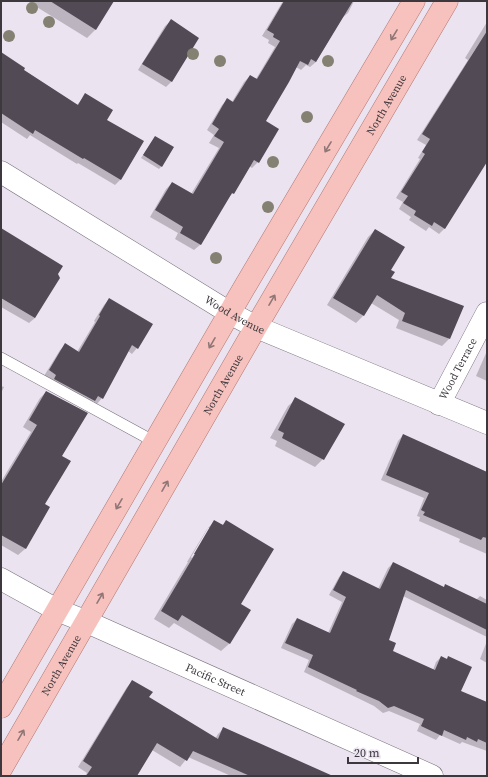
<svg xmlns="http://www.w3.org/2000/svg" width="488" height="777" viewBox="0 0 488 777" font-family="'Source Serif 4',serif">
  <rect width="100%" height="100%" fill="#ebe3f0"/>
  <path fill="#0003" fill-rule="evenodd" d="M27,1H109L96,29L87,38Z
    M283,1H354L348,13L342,18L316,62L310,67L306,65L301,70L296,67L264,121L258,162L252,168L249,166L233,193L227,199L200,245L194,250L175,239L178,233L150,217L166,189L172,183L191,194L219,148L209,143L214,135L207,130L222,105L227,100L232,102L244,82L250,76L256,79L275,47L268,43L269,40L262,36Z
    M171,21L172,81L166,87L138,70L165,26Z
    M487,22V160L445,228L439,234L429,227L426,231L409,220L411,217L399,209L403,202L396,198L420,159L418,158L426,145L417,140L468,60L465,58Z
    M1,55L77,105L86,94L106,120L143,142L120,180L115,185L78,163L77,164L30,135L27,139L1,122Z
    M155,137L161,167L159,169L141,158Z
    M1,229L57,274L59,278L35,318L29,323L1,307Z
    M375,230L390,270V278L449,339L442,346L396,328L399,320L371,303L363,316L356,323L327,305L368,237Z
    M109,299L137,348L132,354L128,351L102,398L97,404L93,401L89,406L44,376L60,350L65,345L77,352L95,322L94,321L104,305Z
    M487,351V381L476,376Z
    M1,386L4,387L1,393Z
    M46,392L60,456L44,505L49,508L25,549L18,555L1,545V479L2,480L31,432L23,427L40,398Z
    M296,399L323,459L315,467L275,446L277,441L270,438L288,406Z
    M403,435L487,472V554L459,542L460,539L419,521L420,517L417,516L424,498L381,480L398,441Z
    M215,521L222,525L226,522L240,605L249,611L229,644L221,651L174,623L169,628L154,619L188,562H187L207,529ZM208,528H210L192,558L191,557Z
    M393,563L443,588L446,585L476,600L480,596L487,600V637L403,596L387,641L392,652L433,670L436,662L441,657L446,659L448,658L460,692L487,704V751L462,742L460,744L440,735L436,740L417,731L420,724L389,711L383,713L374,706L304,672L309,660L281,648L292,624L297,619L328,633L342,602L329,595L339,577L343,572L378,589L388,568Z
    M487,641V663L480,659Z
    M133,681L147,697L215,739L218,734L224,728L331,776H231L188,757L180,767L152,750L136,776H85L87,773L78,767L127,687Z"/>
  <path fill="#524b56" d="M50,1H114L96,30Z
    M284,1H353L316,62L311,59L308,65L300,61L289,82L266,121L279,129L259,163L254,160L234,194L232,193L201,245L180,233L183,227L155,210L172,182L193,194L224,142L214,136L219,129L212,124L227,98L233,102L250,75L257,79L280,41L273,37L274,34L267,30Z
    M171,19L199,38L172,82L142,64Z
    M487,31V162L445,229L434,222L432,226L414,215L416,211L403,203L408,196L401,192L425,154L422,152L430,139L422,134Z
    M1,52L25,68L24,70L78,105L85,93L113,110L107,120L144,141L121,180L84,158L83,159L35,130L33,134L1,113Z
    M155,136L174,147L162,167L143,155Z
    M1,228L63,266L58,274L60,278L35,318L1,298Z
    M375,229L405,247L391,270L395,272L391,278L464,306L450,339L402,321L405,313L377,295L364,316L333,298Z
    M109,298L153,324L138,349L132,345L103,399L98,396L95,401L54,379L56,375L49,370L65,343L79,352L100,316L99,315Z
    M46,391L88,413L62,456L71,461L45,504L50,507L26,549L1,535V485L37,425L29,420Z
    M295,397L345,424L324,460L282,438L284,433L278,430Z
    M403,434L487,472V538L483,537L481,540L423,515L425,512L421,510L429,493L386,475Z
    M214,520L223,525L226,520L274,549L241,604L251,610L230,644L182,615L178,621L161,611L195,554H194Z
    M393,562L444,587L445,584L487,604V630L406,590L389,640L396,643L393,651L435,670L441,656L447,659L448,656L472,667L461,691L487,702V743L478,739L477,742L467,737L466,740L444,730L442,736L421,726L424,719L394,706L388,708L379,701L356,691L357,690L308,667L313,655L285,643L297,618L330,633L346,597L333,590L343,571L380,589Z
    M132,680L153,692L149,697L218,739L223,727L333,776H250L193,751L187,761L157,743L137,776H86L92,767L83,761Z"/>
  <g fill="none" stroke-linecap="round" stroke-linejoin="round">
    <defs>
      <path id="service" d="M1,358L155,442"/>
      <g id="minor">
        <path id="s1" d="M439,404L487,313"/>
        <path id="s2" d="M1,579L57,610L87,622L432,776"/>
      </g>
      <g id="tertiary">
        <path id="s3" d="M1,172L230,313L256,327L487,423"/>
      </g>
      <g id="primary">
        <path d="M1,707L244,288L414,1"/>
        <path id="s4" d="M1,769L256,327L447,1"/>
      </g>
    </defs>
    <use href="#service" stroke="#77707c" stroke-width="12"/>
    <use href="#minor" stroke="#77707c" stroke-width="23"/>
    <use href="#tertiary" stroke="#77707c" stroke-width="23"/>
    <use href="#primary" stroke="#b27874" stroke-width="23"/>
    <use href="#service" stroke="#fff" stroke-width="11"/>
    <use href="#minor" stroke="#fff" stroke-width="22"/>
    <use href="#tertiary" stroke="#fff" stroke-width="22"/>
    <use href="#primary" stroke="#f7c2bd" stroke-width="22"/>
  </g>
  <g fill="#848173">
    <circle cx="32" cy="8" r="6"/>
    <circle cx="49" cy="22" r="6"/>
    <circle cx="9" cy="36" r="6"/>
    <circle cx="193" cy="54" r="6"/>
    <circle cx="220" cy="61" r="6"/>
    <circle cx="328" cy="61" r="6"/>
    <circle cx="307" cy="117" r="6"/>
    <circle cx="273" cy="162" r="6"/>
    <circle cx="268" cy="207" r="6"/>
    <circle cx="216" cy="258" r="6"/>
  </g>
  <defs><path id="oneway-shaft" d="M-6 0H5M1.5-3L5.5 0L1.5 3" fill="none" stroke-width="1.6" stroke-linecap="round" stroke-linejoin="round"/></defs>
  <g stroke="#907677">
    <use href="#oneway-shaft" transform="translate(394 35) rotate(121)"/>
    <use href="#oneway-shaft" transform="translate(328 147) rotate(121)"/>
    <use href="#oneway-shaft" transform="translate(272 300) rotate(-60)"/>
    <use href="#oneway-shaft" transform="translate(212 343) rotate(120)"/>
    <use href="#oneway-shaft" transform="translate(165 486) rotate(-60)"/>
    <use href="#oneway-shaft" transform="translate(119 504) rotate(120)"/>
    <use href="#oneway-shaft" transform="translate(100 598) rotate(-60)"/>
    <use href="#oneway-shaft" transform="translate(21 735) rotate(-60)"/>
  </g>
  <g text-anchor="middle" stroke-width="4" stroke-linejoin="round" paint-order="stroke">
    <g font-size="11" fill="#3c383e" stroke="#ebe3f0">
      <text dy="4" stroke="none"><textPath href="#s4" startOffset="768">North Avenue</textPath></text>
      <text dy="4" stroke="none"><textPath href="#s3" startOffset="274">Wood Avenue</textPath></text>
      <text dy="4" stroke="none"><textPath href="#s1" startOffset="40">Wood Terrace</textPath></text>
      <text dy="4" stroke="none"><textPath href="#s4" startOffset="444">North Avenue</textPath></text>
      <text dy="4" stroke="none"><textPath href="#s4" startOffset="120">North Avenue</textPath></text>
      <text dy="4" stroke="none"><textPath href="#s2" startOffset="237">Pacific Street</textPath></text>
    </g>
  </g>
  <rect width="488" height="777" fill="none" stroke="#3c383e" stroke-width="4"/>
  <path d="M348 757v6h70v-6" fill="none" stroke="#3c383e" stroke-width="2"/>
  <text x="354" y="757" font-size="12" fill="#3c383e" stroke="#ebe3f0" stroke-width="3" paint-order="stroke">20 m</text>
</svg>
